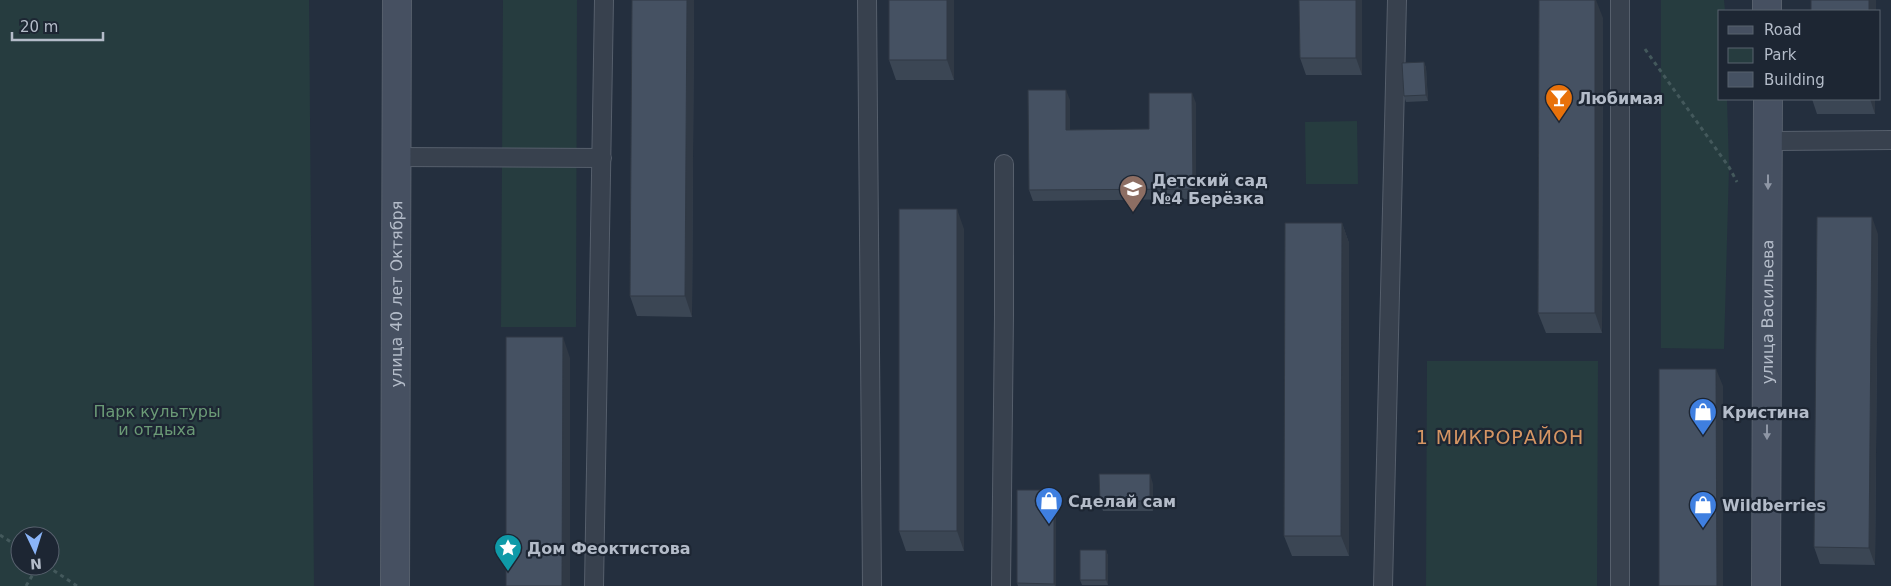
<svg xmlns="http://www.w3.org/2000/svg" width="1891" height="586" viewBox="0 0 1891 586" font-family="'DejaVu Sans',sans-serif">
  <rect width="100%" height="100%" fill="#242f3e"/>
  <path fill="#263c3f" fill-rule="evenodd" d="M0,0H309L314,586H0ZM20,536H50V566H20Z
    M503,0H577L576,327H501Z
    M1661,0H1724L1725,11H1720V99H1727L1729,167L1724,349L1661,348Z
    M1357,121L1358,184H1306L1305,122Z
    M1427,361H1598L1597,586H1426Z"/>
  <g fill="none" stroke-linecap="round" stroke-linejoin="round">
    <defs>
      <path id="lane" d="M867,0L872,586
        M1768,141L1891,140
        M396,157L602,158
        M594,586L604,0
        M1001,586L1004,316V164
        M1383,586L1397,0
        M1620,586V0"/>
      <g id="secondary">
        <path d="M1767,0V11"/>
        <path id="s1" d="M395,586L397,0"/>
        <path id="s2" d="M1766,586L1768,99"/>
      </g>
    </defs>
    <use href="#lane" stroke="#565f6c" stroke-width="20"/>
    <use href="#secondary" stroke="#565f6c" stroke-width="30"/>
    <path stroke="#44595c" stroke-width="3" stroke-dasharray="4 4" stroke-linecap="butt" d="M1645,49L1729,167L1737,182
      M0,535L20,548
      M47,566L77,586
      M26,586L38,566"/>
    <use href="#lane" stroke="#38414e" stroke-width="18"/>
    <use href="#secondary" stroke="#465061" stroke-width="28"/>
  </g>
  <path fill="#3b4654" d="M632,0H694L692,317L637,316L630,296Z
    M954,0V80H896L889,60Z
    M1299,0H1362V75H1306L1300,58Z
    M1603,18L1602,333H1546L1538,313Z
    M1424,62L1426,68L1428,101L1406,102L1404,96Z
    M1812,99H1875V114H1817Z
    M1070,100V130L1149,129L1196,103V199L1033,201L1029,190Z
    M1342,223L1349,243V556H1292L1284,536Z
    M964,229V551H906L899,531Z
    M1878,234L1875,565L1820,564L1814,547Z
    M1153,484V511H1103L1100,501Z
    M1056,495V586H1018L1017,583Z
    M1106,550L1108,556V585H1082L1080,580Z"/>
  <path fill="#303945" d="M687,0H694L692,317L685,296Z
    M947,0H954V80L947,60Z
    M1356,0H1362V75L1356,58Z
    M1595,0H1596L1603,18L1602,333L1595,313Z
    M1869,0H1876V11H1869Z
    M1424,62L1426,68L1428,101L1426,95Z
    M1066,90L1070,100V140L1066,130Z
    M1192,93L1196,103V199L1193,189Z
    M1870,99H1875V114Z
    M957,209L964,229V551L957,531Z
    M1872,217L1878,234L1875,565L1869,548Z
    M1342,223L1349,243V556L1341,536Z
    M563,337L570,358V586H562Z
    M1716,369L1723,386V586H1717Z
    M1150,474L1153,484V511L1150,501Z
    M1054,490L1056,495V586H1055L1054,584Z
    M1106,550L1108,556V585L1106,580Z"/>
  <path fill="#455162" stroke="#303945" d="M632,0H687L685,296H630Z
    M889,0H947V60H889Z
    M1299,0H1356V58H1300Z
    M1539,0H1595V313H1538Z
    M1811,0H1869V11H1811Z
    M1424,62L1426,95L1404,96L1402,63Z
    M1028,90H1066V130L1149,129V93H1192L1193,189L1029,190Z
    M899,209H957V531H899Z
    M1817,217H1872L1869,548L1814,547Z
    M1285,223H1342L1341,536H1284Z
    M506,337H563L562,586H506Z
    M1659,369H1716L1717,586H1659Z
    M1099,474H1150V501H1100Z
    M1017,490H1054V584L1017,583Z
    M1080,550H1106V580H1080Z"/>
  <defs><path id="oneway-solid" d="M-6-.8H1V-3.2L6.5 0L1 3.2V.8H-6Z" transform="scale(1.25)"/></defs>
  <g fill="#8e96a5">
    <use href="#oneway-solid" transform="translate(1768 182) rotate(90)"/>
    <use href="#oneway-solid" transform="translate(1767 432) rotate(90)"/>
  </g>
  <defs>
    <symbol id="bar-pin" viewBox="-11 -11 22 30"><path d="M0 17L-7.5 6A9.5 9.5 0 1 1 7.5 6Z" fill="#e8710a" stroke="#1d2633"/><path d="M-6-5H6L.8 .8V4.5H3.5V6h-7V4.5H-.8V.8Z" fill="#fff"/></symbol>
    <symbol id="school-pin" viewBox="-11 -11 22 30"><path d="M0 17L-7.5 6A9.5 9.5 0 1 1 7.5 6Z" fill="#8d6e63" stroke="#1d2633"/><path d="M0-5L7-2L0 1L-7-2ZM-4 1L0 2.5L4 1V4Q0 6-4 4Z" fill="#fff"/></symbol>
    <symbol id="shop-pin" viewBox="-11 -11 22 30"><path d="M0 17L-7.5 6A9.5 9.5 0 1 1 7.5 6Z" fill="#3f7fe0" stroke="#1d2633"/><path d="M-5-2.5h2.3a2.7 3.5 0 0 1 5.4 0H5L5.5 6h-11ZM-1.5-2.5h3a1.5 2.3 0 0 0-3 0Z" fill="#fff"/></symbol>
    <symbol id="sight-pin" viewBox="-11 -11 22 30"><path d="M0 17L-7.5 6A9.5 9.5 0 1 1 7.5 6Z" fill="#0f9aa8" stroke="#1d2633"/><path d="M0-6L1.8-2.2L6-1.7L2.9 1.2L3.7 5.4L0 3.3L-3.7 5.4L-2.9 1.2L-6-1.7L-1.8-2.2Z" fill="#fff"/></symbol>
  </defs>
  <g fill-rule="evenodd">
    <use href="#bar-pin" x="1543" y="82" width="32" height="43"/>
    <use href="#school-pin" x="1117" y="173" width="32" height="43"/>
    <use href="#shop-pin" x="1687" y="396" width="32" height="43"/>
    <use href="#shop-pin" x="1033" y="485" width="32" height="43"/>
    <use href="#shop-pin" x="1687" y="489" width="32" height="43"/>
    <use href="#sight-pin" x="492" y="532" width="32" height="43"/>
  </g>
  <g text-anchor="middle" stroke-width="4.5" stroke-linejoin="round" paint-order="stroke">
    <g font-size="16" font-weight="bold" fill="#b4bcc9" stroke="#1d2633" text-anchor="start">
      <text x="1578" y="104">Любимая</text>
      <text x="1152" y="186">Детский сад<tspan x="1152" dy="18">№4 Берёзка</tspan></text>
      <text x="1722" y="418">Кристина</text>
      <text x="1068" y="507">Сделай сам</text>
      <text x="1722" y="511">Wildberries</text>
      <text x="527" y="554">Дом Феоктистова</text>
    </g>
    <g font-size="16" fill="#b4bcc9" stroke="#1d2633">
      <text dy="6" stroke="none"><textPath href="#s1" startOffset="292">улица 40 лет Октября</textPath></text>
      <text dy="6" stroke="none"><textPath href="#s2" startOffset="274">улица Васильева</textPath></text>
    </g>
    <g font-size="16" fill="#6b9a76" stroke="#1d2633">
      <text x="157" y="417">Парк культуры<tspan x="157" dy="18">и отдыха</tspan></text>
    </g>
    <g font-size="19" letter-spacing="1" fill="#d59563" stroke="#1d2633">
      <text x="1500" y="444">1 МИКРОРАЙОН</text>
    </g>
  </g>
  <rect x="1718" y="10" width="162" height="90" fill="#1d2633" stroke="#59626f"/>
  <rect x="1728" y="26" width="25" height="8" fill="#465061" stroke="#59626f"/>
  <text x="1764" y="35" font-size="15" fill="#b4bcc9">Road</text>
  <rect x="1728" y="48" width="25" height="15" fill="#263c3f" stroke="#59626f"/>
  <text x="1764" y="60" font-size="15" fill="#b4bcc9">Park</text>
  <rect x="1728" y="72" width="25" height="15" fill="#455162" stroke="#59626f"/>
  <text x="1764" y="85" font-size="15" fill="#b4bcc9">Building</text>
  <g transform="translate(35 551) rotate(176)"><circle r="24" fill="#1d2633" stroke="#59626f"/>
  <path d="M0-4L9 19L0 12L-9 19Z" fill="#8ab4f8"/>
  <text y="-8" font-size="14" font-weight="bold" text-anchor="middle" fill="#b4bcc9">N</text>
  </g>
  <path d="M12 32v8h91v-8" fill="none" stroke="#b4bcc9" stroke-width="2.5"/>
  <text x="20" y="32" font-size="15" fill="#b4bcc9" stroke="#1d2633" stroke-width="4" paint-order="stroke">20 m</text>
</svg>
